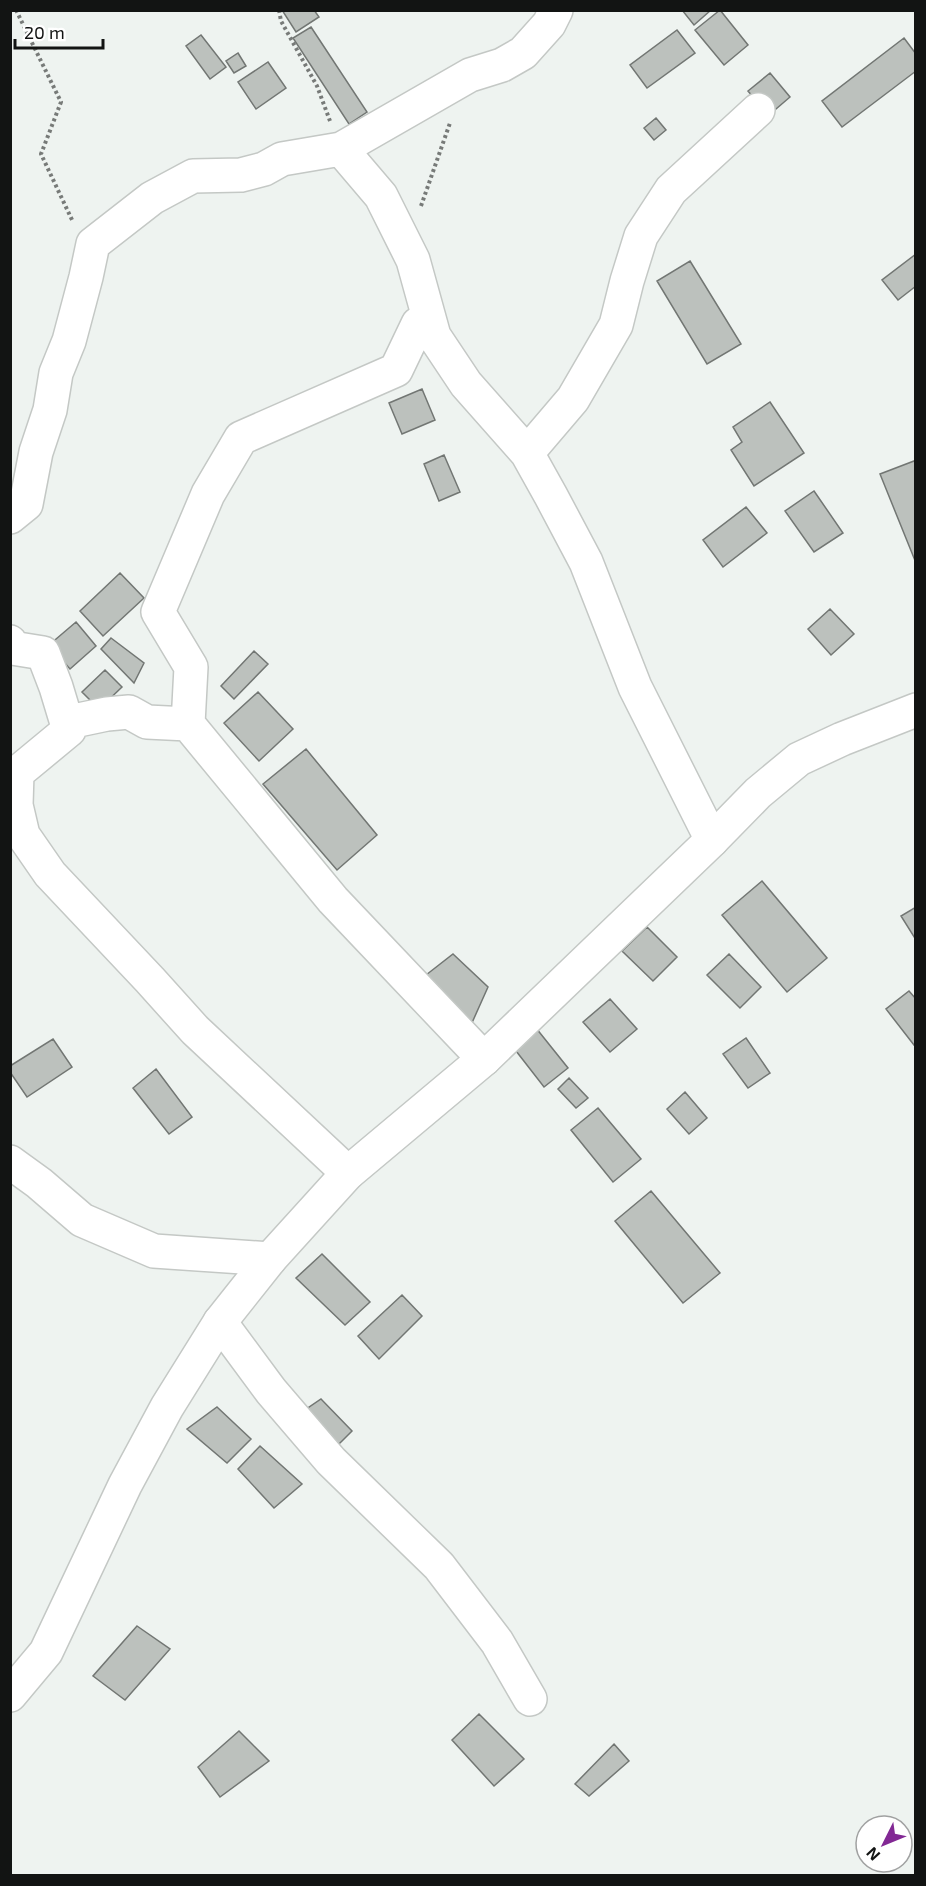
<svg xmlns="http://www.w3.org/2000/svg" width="926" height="1886" viewBox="0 0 926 1886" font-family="'Exo 2',sans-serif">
  <rect width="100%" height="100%" fill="#eef3f0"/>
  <path fill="#bcc1bd" stroke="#727673" stroke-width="1.5" d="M282,10H314L319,17L296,32Z
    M682,10H711L694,25Z
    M720,10L748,45L724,65L695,30Z
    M311,27L367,112L349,124L293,38Z
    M677,30L695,53L647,88L630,65Z
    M201,35L226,67L210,79L186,46Z
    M904,38L916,54V71L842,127L822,101Z
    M238,53L246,66L234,73L226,61Z
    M268,62L286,88L256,109L238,82Z
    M770,73L790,97L769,115L748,91Z
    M656,118L666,130L654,140L644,128Z
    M916,254V286L898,300L882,280Z
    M690,261L741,344L707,364L657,281Z
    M422,389L435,420L402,434L389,403Z
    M770,402L804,453L754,486L731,450L742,442L733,427Z
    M444,455L460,492L439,501L424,464Z
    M914,461L916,464V563L880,474Z
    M814,491L843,533L814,552L785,511Z
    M746,507L767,533L723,567L703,540Z
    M120,573L144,598L103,636L80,611Z
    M830,609L854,634L831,655L808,629Z
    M76,622L96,646L70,669L49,645Z
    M111,638L144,663L134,683L101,649Z
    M254,651L268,664L234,699L221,686Z
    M105,670L122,687L99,709L82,692Z
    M258,692L293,729L259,761L224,723Z
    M306,749L377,835L337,870L263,784Z
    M762,881L827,958L787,992L722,915Z
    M916,907V940L901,916Z
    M647,927L677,957L653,981L622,951Z
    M453,954L488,987L471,1025L426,975Z
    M729,954L761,987L740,1008L707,975Z
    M909,991L916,999V1044L914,1045L886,1009Z
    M610,999L637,1029L610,1052L583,1022Z
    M536,1028L568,1068L544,1087L513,1047Z
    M746,1038L770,1073L748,1088L723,1054Z
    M53,1039L72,1067L27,1097L10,1072V1066Z
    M156,1069L192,1117L169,1134L133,1088Z
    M569,1078L588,1098L576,1108L558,1089Z
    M685,1092L707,1118L689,1134L667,1109Z
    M598,1108L641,1159L613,1182L571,1130Z
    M651,1191L720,1273L683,1303L615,1221Z
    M322,1254L370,1302L345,1325L296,1278Z
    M402,1295L422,1316L379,1359L358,1336Z
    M321,1399L352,1431L335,1448L302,1412Z
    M217,1407L251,1439L227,1463L187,1429Z
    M260,1446L302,1484L274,1508L238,1469Z
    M137,1626L170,1649L125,1700L93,1676Z
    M479,1714L524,1759L494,1786L452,1740Z
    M239,1731L269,1761L220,1797L198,1767Z
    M614,1744L629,1761L589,1796L575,1784Z"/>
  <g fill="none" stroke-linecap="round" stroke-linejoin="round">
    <defs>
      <path id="street" d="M341,149L381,196L413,260L434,336L466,384L527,453L551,496L586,562L635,687L712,840
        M527,453L573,399L616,325L627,281L641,236L671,190L758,110
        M10,517L26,504L36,452L50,410L56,373L69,341L86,277L93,244L152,198L193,176L241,175L264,169L282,159L341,149L470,75L502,65L523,53L549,24L556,10
        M10,642L12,648L43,653L56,687L69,730
        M188,724L191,667L158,612L208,494L241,438L396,370L418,324
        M10,1162L39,1183L82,1220L154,1251L270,1259
        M348,1173L195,1030L150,980L50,874L23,835L16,805L17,773L69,730V722L107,714L129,712L147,722L188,724L333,900L484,1059
        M220,1322L271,1391L331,1461L439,1566L497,1642L530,1699"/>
      <path id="secondary" d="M10,1695L46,1652L125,1485L167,1407L220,1322L270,1259L348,1173L484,1059L712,840L758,793L799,759L842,739L916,710"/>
    </defs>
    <use href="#street" stroke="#c4c8c5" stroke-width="36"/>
    <use href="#secondary" stroke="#c4c8c5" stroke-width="36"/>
    <path stroke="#777a78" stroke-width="4" stroke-dasharray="3 3" stroke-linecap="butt" d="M16,10L61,102L41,154L73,222
      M279,10L281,21L317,86L330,121
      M421,206L450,123"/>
    <use href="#street" stroke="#fff" stroke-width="33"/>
    <use href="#secondary" stroke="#fff" stroke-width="33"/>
  </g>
  <rect width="926" height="1886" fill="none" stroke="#121413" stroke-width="24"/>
  <g transform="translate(884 1844) rotate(227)"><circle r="28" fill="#ffffff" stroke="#a0a1a1" stroke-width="1.5"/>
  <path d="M0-4.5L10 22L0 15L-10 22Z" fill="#822894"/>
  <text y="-9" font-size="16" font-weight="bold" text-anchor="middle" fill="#121413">N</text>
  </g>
  <path d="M15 39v9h88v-9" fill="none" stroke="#121413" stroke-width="3"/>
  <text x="24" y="39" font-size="18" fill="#121413" stroke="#ffffff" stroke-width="4.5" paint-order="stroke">20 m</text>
</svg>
